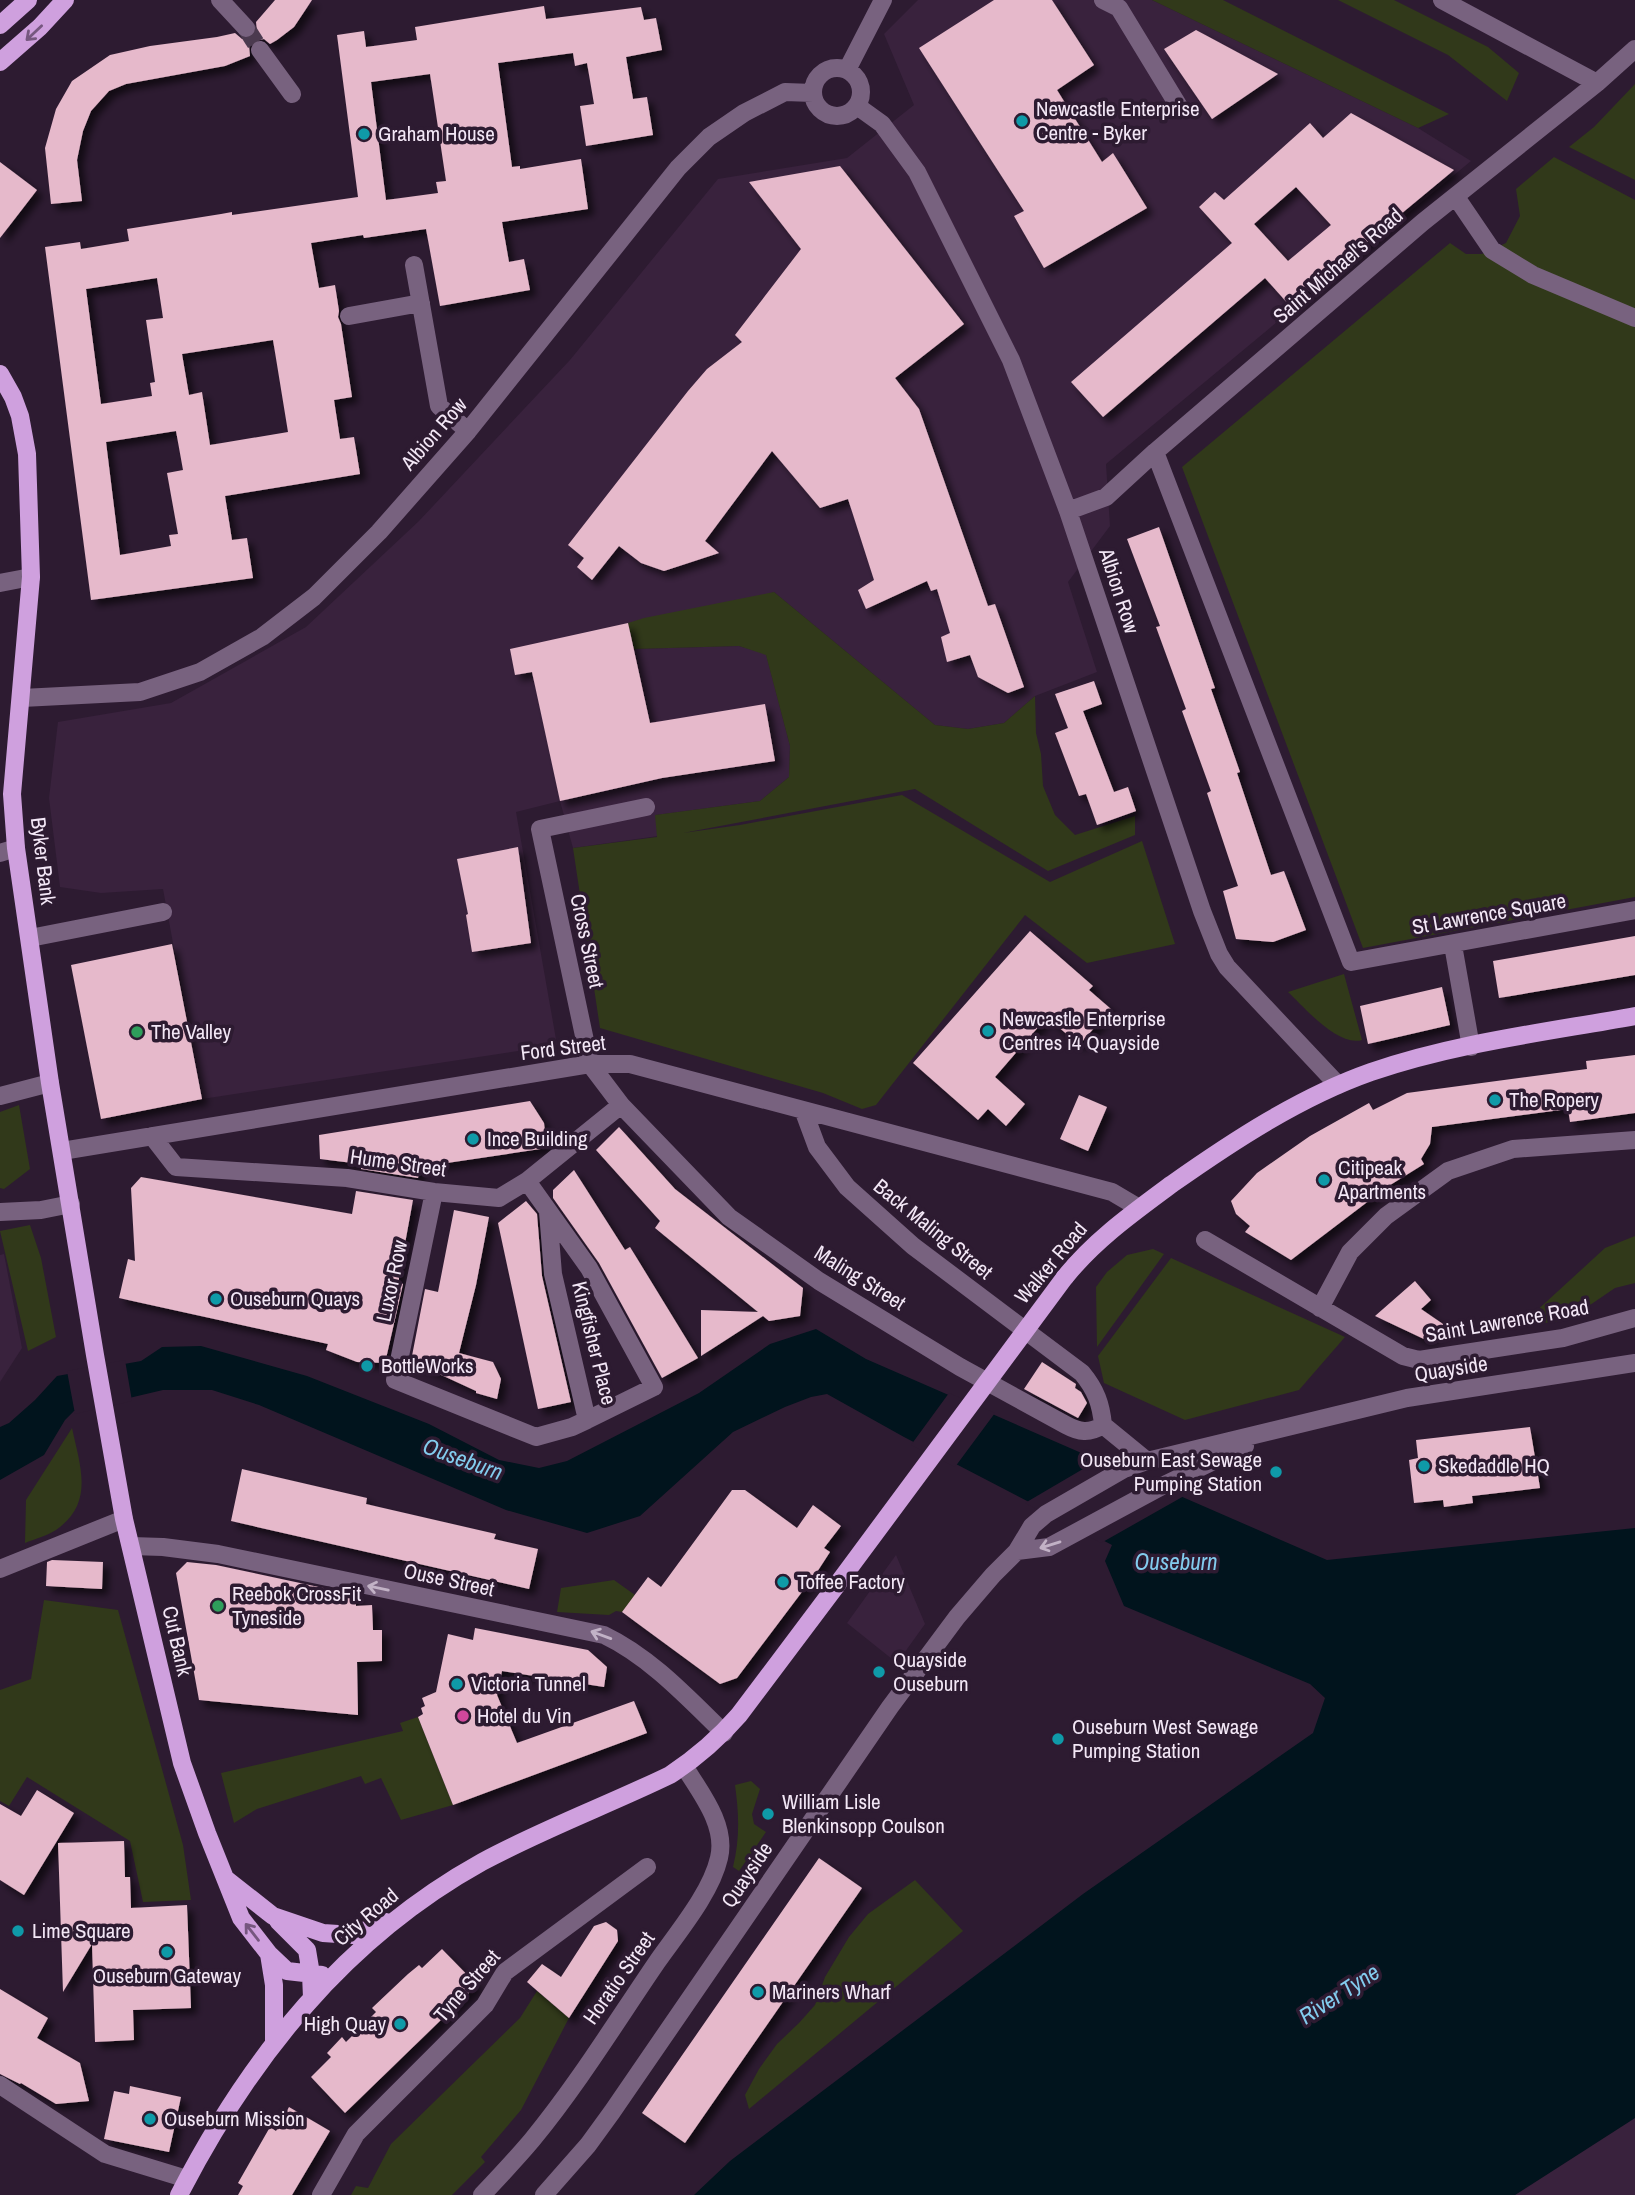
<svg xmlns="http://www.w3.org/2000/svg" width="1635" height="2195" viewBox="0 0 1635 2195" font-family="'Archivo Narrow',sans-serif">
  <defs>
    <filter id="shadow"><feDropShadow dx="6" dy="6" stdDeviation="3.5" flood-color="#0009"/></filter>
  </defs>
  <rect width="100%" height="100%" fill="#2d1b31"/>
  <path fill="#39223d" d="M918,0H1152L1418,128L1471,161L1106,464L1110,526L1068,582L1097,672L1035,696L1004,723L968,729L935,725L774,592L634,649L739,646L766,654L790,746L789,777L760,801L656,815L658,836L573,848L560,801L516,812L557,1045L202,1099L163,889L101,893L60,887L49,798L58,722L171,703L306,627L419,521L570,360L718,179L847,158L914,105L884,34Z
    M4,1254L22,1348L0,1382V1255Z
    M896,1555L925,1624L897,1663L847,1623Z
    M1635,2118V2195H1515Z"/>
  <path fill="#31391a" d="M1152,0H1223L1449,114L1418,128Z
    M1338,0H1394L1488,47L1519,73L1507,101L1448,55Z
    M1635,84V180L1569,147L1594,127Z
    M1554,157L1635,200V897L1363,948L1182,467L1450,243L1466,254H1482L1506,243L1520,216L1516,189Z
    M774,592L935,725L968,729L1004,723L1035,696L1036,733L1041,754L1043,786L1055,815L1075,835L1135,816V835L1048,871L915,789L683,833L740,825L902,795L1050,882L1142,841L1175,944L1087,963L1025,915L876,1105L862,1109L823,1093L600,1028L573,848L657,837L655,815L760,801L789,777L790,746L766,655L739,646L634,649L628,623L644,618Z
    M1344,974L1362,1040C1338,1047 1305,1008 1288,992Z
    M19,1105L30,1169L4,1189L0,1188V1112Z
    M30,1225L41,1258L56,1337L28,1351L0,1231Z
    M1635,1236V1283L1615,1288L1568,1320L1520,1326L1605,1248Z
    M1153,1249L1164,1254L1097,1347L1096,1287L1107,1272L1127,1255Z
    M1171,1258L1345,1337L1299,1390L1185,1420L1104,1383L1098,1356Z
    M72,1428C80,1466 95,1503 56,1530C47,1536 34,1539 25,1543L26,1500Z
    M614,1580L635,1595L622,1612L616,1611L609,1615L557,1612L561,1588Z
    M44,1600L118,1610L183,1845L191,1900L143,1902L130,1841L27,1777L9,1806L0,1801V1690L31,1679Z
    M418,1717L453,1805L401,1820L381,1778L365,1784L361,1776L257,1809L234,1823L221,1773L403,1731L400,1723Z
    M751,1781L760,1789L752,1814L754,1824L766,1832L739,1871L733,1867C740,1838 739,1814 735,1785Z
    M915,1880L963,1931L749,2109L745,2095L759,2069L777,2044L799,2023L815,2005L825,1977L849,1937L868,1914Z
    M537,1991L569,2018L521,2110L481,2157L485,2162L452,2195H351L356,2186L368,2188L391,2144L520,2018Z"/>
  <path fill="#01141d" d="M816,1329L866,1359L1327,1560L1635,1528V2118L1515,2195H694L730,2161L1083,1894L1313,1733L1325,1698L1310,1684L1124,1606L1105,1561L1112,1545L904,1437L827,1394L811,1397L785,1407L733,1432L640,1516L587,1533L506,1510L259,1405L212,1390H163L74,1411L65,1420L44,1455L0,1480V1427L9,1423L35,1400L57,1376L141,1361L162,1347L201,1346L307,1376L429,1424L499,1460L539,1468L567,1461L699,1393L770,1344Z"/>
  <path fill="#2d1b31" d="M125,1360L132,1401L75,1414L67,1371Z
    M949,1393L995,1413L955,1467L911,1445Z
    M1100,1459L1184,1496L1101,1543L1025,1503Z"/>
  <path fill="#e6b9cb" fill-rule="evenodd" filter="url(#shadow)" d="M275,0H312L294,27L277,40L270,44L264,39L253,41L249,46L250,56L225,66L126,84L109,91L91,111L83,131L77,160L82,201L51,204L45,148L56,109L72,81L110,55L150,46L217,37L235,33L242,39H249L257,32L256,22Z
    M994,0H1052L1094,65L1057,90L1102,162L1113,153L1147,208L1044,268L1014,216L1024,211L919,48Z
    M544,6L546,19L641,7L644,20L656,18L662,50L626,57L633,99L647,97L653,135L586,146L580,106L594,104L587,63L575,66L573,53L498,63L512,167L520,166V169L581,159L588,209L502,222L509,262L524,259L530,290L440,306L426,229L364,238L363,235L311,243L319,288L335,285L339,311L338,317L341,324L352,397L334,400L340,439L354,437L360,474L225,496L232,540L247,538L253,578L91,600L45,247L80,242L81,249L129,241L127,229L221,214L232,212V215L358,197L337,35L364,31L366,47L417,40L415,27ZM430,74L446,181L436,182L438,193L386,200L371,82ZM157,278L163,318L146,320L155,382L150,383L152,396L101,404L86,289ZM273,340L288,432L210,445L202,392L189,395L182,354ZM176,431L183,470L167,473L178,534L169,535L171,546L120,555L106,442Z
    M1196,30L1278,74L1212,119L1164,49Z
    M1351,113L1454,170L1290,306L1265,278L1103,417L1071,382L1232,243L1199,207L1215,192L1224,200L1310,123L1323,138ZM1296,187L1331,225L1288,261L1254,224Z
    M0,162L37,190L0,238Z
    M840,166L964,324L895,378L919,409L988,606L995,604L1024,687L1008,693L978,677L970,655L947,662L941,637L950,633L937,589L931,591L927,581L866,609L858,590L874,580L848,499L820,508L772,451L705,541L719,553L664,571L641,563L619,546L592,580L577,567L584,558L568,545L688,391L707,369L742,342L735,335L801,249L749,182Z
    M1159,527L1215,688L1211,689L1240,772L1237,773L1271,875L1284,871L1306,930L1273,942L1236,939L1223,891L1238,886L1207,793L1211,791L1182,711L1186,709L1156,627L1160,626L1127,539Z
    M628,623L650,723L765,704L775,761L662,778L560,801L532,672L515,675L510,649Z
    M1094,681L1102,704L1083,711L1114,792L1128,787L1136,811L1097,825L1086,794L1079,796L1055,733L1068,728L1055,694Z
    M518,847L531,943L472,952L466,915L468,914L457,859Z
    M1030,931L1093,986L1089,990L1111,1009L1079,1045L1047,1017L995,1077L1025,1104L1006,1126L988,1109L978,1120L913,1063Z
    M1635,936V975L1499,998L1493,961Z
    M172,944L202,1099L101,1119L71,965Z
    M1442,987L1450,1025L1368,1044L1360,1006Z
    M1635,1055V1113L1570,1122L1568,1109L1432,1127L1430,1144L1421,1159L1424,1164L1387,1187L1291,1260L1245,1232L1250,1226L1236,1214L1231,1201L1257,1173L1310,1136L1369,1103L1373,1110L1407,1093L1587,1069L1586,1061Z
    M1079,1095L1107,1107L1088,1151L1060,1139Z
    M530,1101L544,1123L547,1148L420,1167L418,1178L361,1169V1164L320,1159L319,1135Z
    M619,1127L675,1189L803,1288L800,1316L769,1321L763,1316L701,1356V1310L758,1312L655,1228L660,1221L596,1150Z
    M574,1170L625,1250L630,1247L698,1358L662,1378L599,1263L553,1198V1190Z
    M141,1177L352,1214L356,1191L413,1200L399,1276V1283L403,1284L385,1363L357,1362L326,1350L328,1344L119,1298L128,1259L135,1261L131,1188Z
    M526,1201L537,1214L542,1276L571,1402L538,1409L498,1223Z
    M454,1210L489,1217L476,1285L459,1353L493,1362L501,1379L497,1399L476,1393V1391L411,1361L425,1289L438,1292Z
    M1415,1281L1431,1300L1421,1309L1446,1326L1426,1340L1375,1316Z
    M1042,1362L1076,1384L1075,1388L1081,1392L1087,1403L1078,1418L1024,1389Z
    M1530,1427L1540,1488L1472,1496L1473,1503L1444,1507L1443,1500L1414,1503L1409,1460L1418,1458L1416,1440Z
    M242,1469L367,1498L366,1504L496,1534L494,1539L538,1549L529,1589L231,1521Z
    M732,1490H745L797,1528L813,1505L841,1526L824,1548L830,1552L817,1572L737,1678L720,1684L622,1612L648,1577L661,1587Z
    M52,1560L103,1562L102,1589L46,1586L47,1562Z
    M187,1562L216,1565L356,1595V1606L372,1605L373,1630H382V1661L357,1662L358,1715L199,1700L176,1573Z
    M475,1628L588,1650L607,1667L604,1687L502,1671L497,1695L517,1743L634,1701L647,1733L453,1805L418,1717L423,1714L421,1708L425,1706L422,1698L436,1692L448,1634L473,1640Z
    M37,1790L74,1813L24,1895L0,1880V1804L21,1816Z
    M124,1841L125,1877H130L131,1908L187,1905L191,2008L133,2010L134,2040L95,2042L92,1944L63,1992L58,1843Z
    M819,1858L862,1888L685,2143L642,2113Z
    M606,1922L617,1930L618,1941L569,2018L527,1982L542,1964L561,1977L594,1926Z
    M442,1949L477,1985L345,2113L311,2077L331,2057L327,2053L342,2037L346,2042L376,2012L372,2008L408,1974L419,1965L422,1968Z
    M0,1989L48,2018L37,2038L80,2063L89,2101L56,2104L21,2083L20,2084L0,2074Z
    M130,2086L181,2097L169,2152L104,2139L114,2091L129,2094Z
    M289,2107L330,2131L292,2195H238L243,2186L238,2183L270,2127L276,2131Z"/>
  <g fill="none" stroke-linecap="round" stroke-linejoin="round">
    <path stroke="#4b3a4f" stroke-width="18" stroke-dasharray="18 9" stroke-linecap="butt" d="M246,28L260,50"/>
    <path stroke="#78627f" stroke-width="18" d="M220,0L246,28
      M1103,0L1119,8L1181,110
      M1442,0L1597,83
      M260,50L292,94
      M813 92a24 24 0 1 1 48 0a24 24 0 1 1-48 0Z
      M847,70L883,0
      M857,106L882,124L917,172L1011,360L1068,511L1202,911L1219,954L1227,967L1338,1085
      M1456,197L1492,250L1533,275L1635,318
      M414,265L439,406L468,431
      M349,316L421,303
      M1155,452L1351,962L1635,910
      M1068,511L1106,497L1155,452L1423,222L1597,83L1635,49
      M0,583L31,577
      M22,698L140,692L200,672L262,637L314,597L379,532L468,431L678,168L709,137L744,113L785,92L813,93
      M646,807L540,829L590,1064L621,1105L729,1217L819,1281L960,1367L1066,1425C1079,1432 1089,1434 1103,1425L1147,1461
      M0,853L16,848
      M30,938L163,912
      M1453,945L1471,1047
      M0,1096L50,1083
      M804,1112L817,1147L847,1187L913,1246L1082,1373C1096,1390 1101,1404 1103,1425
      M152,1136L176,1167L347,1178L434,1192L499,1198L527,1181L621,1105
      M62,1151L590,1064H630L1112,1192L1139,1208
      M527,1181L589,1268L654,1387L587,1420L553,1274L548,1212
      M434,1192L395,1380L536,1437L572,1427L587,1420
      M0,1212L41,1210L71,1204
      M1205,1240L1403,1356L1419,1360L1563,1338L1635,1318
      M1320,1308L1350,1252L1386,1216L1448,1171L1513,1149L1635,1140
      M131,1546L163,1547L218,1554L604,1635C650,1657 687,1697 724,1733
      M1017,1551L1049,1547L1162,1486L1245,1446
      M0,1569L124,1519
      M0,2085L105,2154L187,2179
      M321,2195L356,2134L485,2005L505,1972L647,1867
      M482,2195C499,2177 516,2159 532,2140C578,2084 616,2022 657,1962C678,1932 711,1893 719,1858C727,1825 700,1792 684,1766
      M544,2195L588,2145L612,2112L890,1707L957,1617L993,1575L1017,1551L1032,1526L1046,1514L1124,1469L1147,1461L1407,1398L1635,1363"/>
    <path stroke="#cfa0de" stroke-width="18" d="M0,25L28,0
      M0,62L40,27L65,0
      M0,374L13,397L20,416L27,454L31,577L12,794L16,848L50,1083L95,1355L124,1519L182,1763L207,1833L241,1918L269,1954L274,1985V2042
      M1065,1277C1096,1239 1133,1213 1172,1184C1233,1141 1300,1097 1371,1072C1455,1043 1547,1032 1635,1016
      M226,1879L273,1916L323,1933L353,1935L386,1922
      M278,1921L307,1950L311,1974L312,1998
      M269,1954L287,1971L322,1975
      M179,2195C250,2057 345,1938 482,1862C543,1829 608,1805 670,1775C696,1758 719,1738 739,1715L836,1586"/>
    <path stroke="#cfa0de" stroke-width="18" d="M836,1586L1065,1277"/>
  </g>
  <defs><path id="oneway-shaft" d="M-6 0H5M1.5-3L5.5 0L1.5 3" fill="none" stroke-width="1.6" stroke-linecap="round" stroke-linejoin="round" transform="scale(1.75)"/></defs>
  <g stroke="#76577f">
    <use href="#oneway-shaft" transform="translate(34 33) rotate(137)"/>
    <use href="#oneway-shaft" transform="translate(252 1932) rotate(-128)"/>
  </g>
  <g stroke="#c2b2c6">
    <use href="#oneway-shaft" transform="translate(1050 1545) rotate(163)"/>
    <use href="#oneway-shaft" transform="translate(378 1588) rotate(-168)"/>
    <use href="#oneway-shaft" transform="translate(601 1635) rotate(-160)"/>
  </g>
  <g fill="#0f9aa8" stroke="#2d1b31" stroke-width="2.5">
    <circle cx="1022" cy="121" r="7"/>
    <circle cx="364" cy="134" r="7"/>
    <circle cx="988" cy="1031" r="7"/>
    <circle cx="1495" cy="1100" r="7"/>
    <circle cx="473" cy="1139" r="7"/>
    <circle cx="1324" cy="1180" r="7"/>
    <circle cx="216" cy="1299" r="7"/>
    <circle cx="367" cy="1366" r="7"/>
    <circle cx="1424" cy="1466" r="7"/>
    <circle cx="1276" cy="1472" r="7"/>
    <circle cx="783" cy="1582" r="7"/>
    <circle cx="879" cy="1672" r="7"/>
    <circle cx="457" cy="1684" r="7"/>
    <circle cx="1058" cy="1739" r="7"/>
    <circle cx="768" cy="1814" r="7"/>
    <circle cx="18" cy="1931" r="7"/>
    <circle cx="167" cy="1952" r="7"/>
    <circle cx="758" cy="1992" r="7"/>
    <circle cx="400" cy="2024" r="7"/>
    <circle cx="150" cy="2119" r="7"/>
  </g>
  <g fill="#2e9e5b" stroke="#2d1b31" stroke-width="2.5">
    <circle cx="137" cy="1032" r="7"/>
    <circle cx="218" cy="1606" r="7"/>
  </g>
  <circle fill="#d1479c" stroke="#2d1b31" stroke-width="2.5" cx="463" cy="1716" r="7"/>
  <g text-anchor="middle" stroke-width="7" stroke-linejoin="round" paint-order="stroke">
    <g font-size="21" fill="#f3e7f6" stroke="#2d1b31" text-anchor="start">
      <text x="1036" y="116">Newcastle Enterprise<tspan x="1036" dy="24">Centre - Byker</tspan></text>
      <text x="378" y="141">Graham House</text>
      <text x="1002" y="1026">Newcastle Enterprise<tspan x="1002" dy="24">Centres i4 Quayside</tspan></text>
      <text x="151" y="1039">The Valley</text>
      <text x="1509" y="1107">The Ropery</text>
      <text x="487" y="1146">Ince Building</text>
      <text x="1338" y="1175">Citipeak<tspan x="1338" dy="24">Apartments</tspan></text>
      <text x="230" y="1306">Ouseburn Quays</text>
      <text x="381" y="1373">BottleWorks</text>
      <text x="1262" y="1467" text-anchor="end">Ouseburn East Sewage<tspan x="1262" dy="24">Pumping Station</tspan></text>
      <text x="1438" y="1473">Skedaddle HQ</text>
      <text x="797" y="1589">Toffee Factory</text>
      <text x="232" y="1601">Reebok CrossFit<tspan x="232" dy="24">Tyneside</tspan></text>
      <text x="893" y="1667">Quayside<tspan x="893" dy="24">Ouseburn</tspan></text>
      <text x="471" y="1691">Victoria Tunnel</text>
      <text x="477" y="1723">Hotel du Vin</text>
      <text x="1072" y="1734">Ouseburn West Sewage<tspan x="1072" dy="24">Pumping Station</tspan></text>
      <text x="782" y="1809">William Lisle<tspan x="782" dy="24">Blenkinsopp Coulson</tspan></text>
      <text x="32" y="1938">Lime Square</text>
      <text x="167" y="1983" text-anchor="middle">Ouseburn Gateway</text>
      <text x="772" y="1999">Mariners Wharf</text>
      <text x="386" y="2031" text-anchor="end">High Quay</text>
      <text x="164" y="2126">Ouseburn Mission</text>
    </g>
    <g font-size="21" fill="#f3e7f6" stroke="#2d1b31">
      <text transform="translate(1338 266) rotate(-41)" y="7">Saint Michael's Road</text>
      <text transform="translate(434 434) rotate(-49)" y="7">Albion Row</text>
      <text transform="translate(1119 591) rotate(72)" y="7">Albion Row</text>
      <text transform="translate(43 861) rotate(83)" y="7">Byker Bank</text>
      <text transform="translate(1489 914) rotate(-10)" y="7">St Lawrence Square</text>
      <text transform="translate(587 941) rotate(78)" y="7">Cross Street</text>
      <text transform="translate(563 1048) rotate(-7)" y="7">Ford Street</text>
      <text transform="translate(398 1163) rotate(8)" y="7">Hume Street</text>
      <text transform="translate(933 1229) rotate(39)" y="7">Back Maling Street</text>
      <text transform="translate(1051 1263) rotate(-50)" y="7">Walker Road</text>
      <text transform="translate(860 1278) rotate(32)" y="7">Maling Street</text>
      <text transform="translate(392 1281) rotate(-78)" y="7">Luxor Row</text>
      <text transform="translate(1507 1321) rotate(-10)" y="7">Saint Lawrence Road</text>
      <text transform="translate(594 1343) rotate(76)" y="7">Kingfisher Place</text>
      <text transform="translate(1451 1369) rotate(-9)" y="7">Quayside</text>
      <text transform="translate(449 1580) rotate(12)" y="7">Ouse Street</text>
      <text transform="translate(177 1641) rotate(77)" y="7">Cut Bank</text>
      <text transform="translate(747 1875) rotate(-56)" y="7">Quayside</text>
      <text transform="translate(366 1917) rotate(-40)" y="7">City Road</text>
      <text transform="translate(619 1978) rotate(-55)" y="7">Horatio Street</text>
      <text transform="translate(467 1986) rotate(-49)" y="7">Tyne Street</text>
    </g>
    <g font-size="23" font-style="italic" fill="#83ccee" stroke="#2d1b31">
      <text transform="translate(463 1459) rotate(20)" y="8">Ouseburn</text>
      <text x="1176" y="1570">Ouseburn</text>
      <text transform="translate(1339 1994) rotate(-33)" y="8">River Tyne</text>
    </g>
  </g>
</svg>
